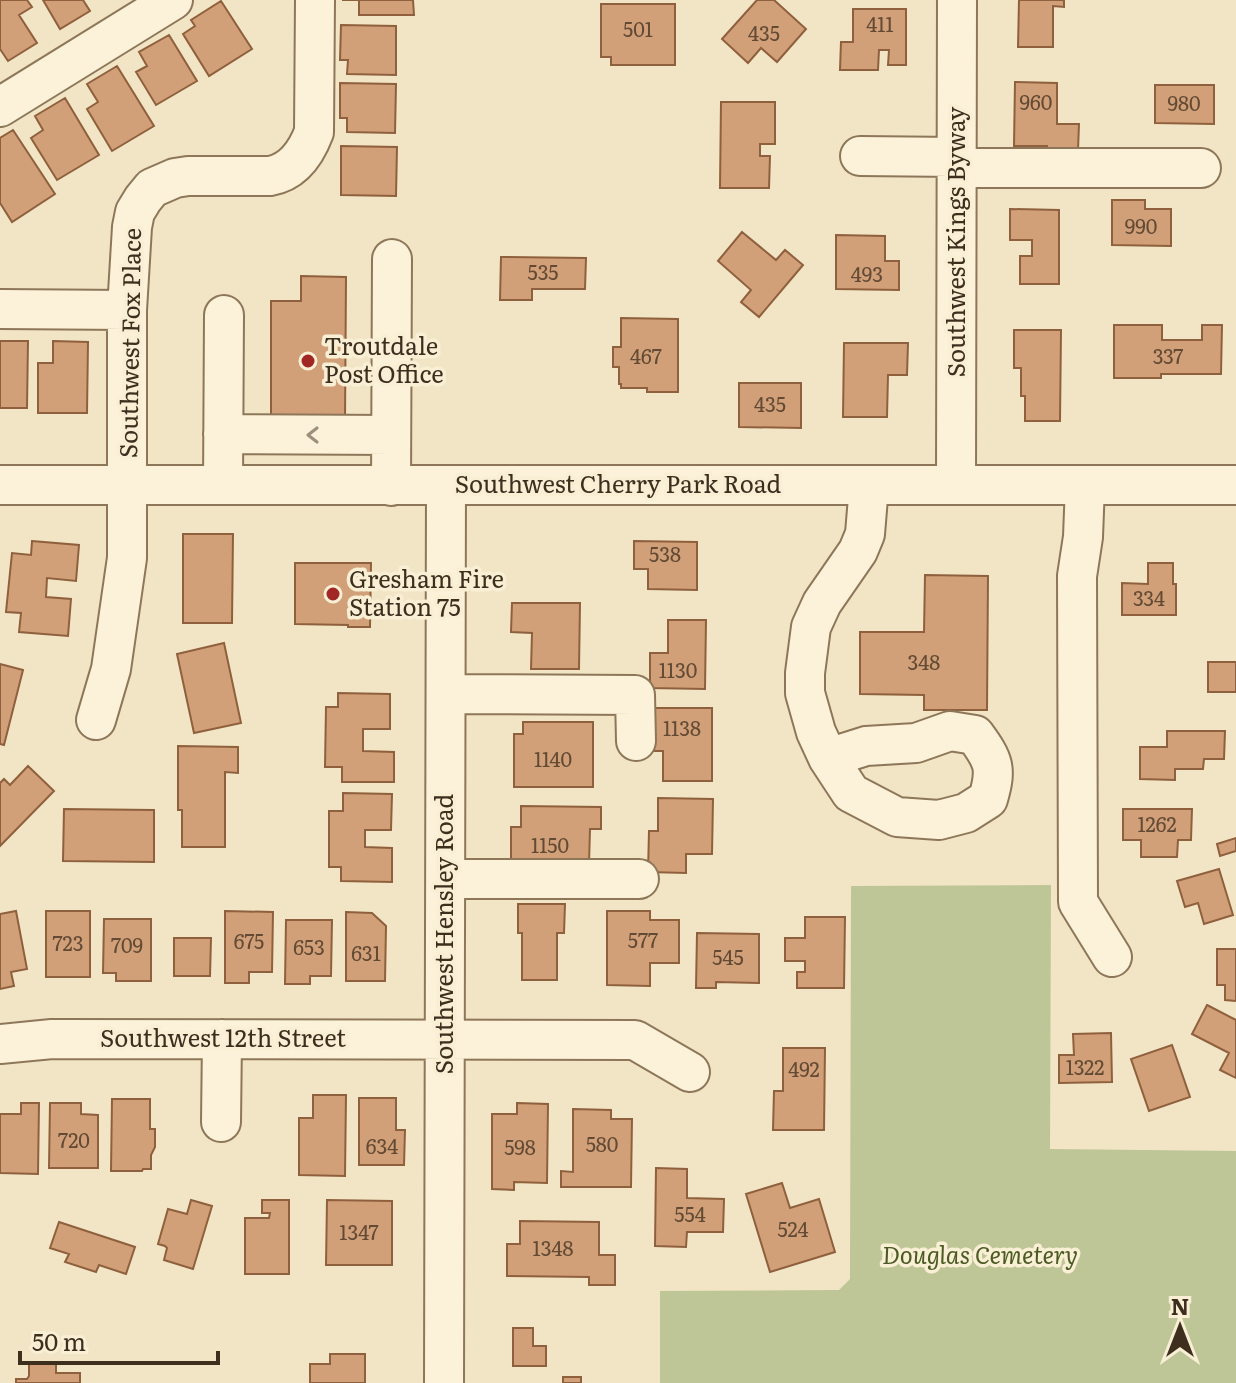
<svg xmlns="http://www.w3.org/2000/svg" width="1236" height="1383" viewBox="0 0 1236 1383" font-family="Literata,serif">
  <rect width="100%" height="100%" fill="#f1e5c5"/>
  <path fill="#bec597" d="M1051,885L1050,1149L1236,1151V1383H660V1291L839,1290L850,1279L851,886Z"/>
  <path fill="#d2a078" stroke="#8f603d" stroke-width="2" d="M0,0H27L32,7L19,15L37,43L8,61L0,49Z
    M43,0H83L90,11L60,29Z
    M342,0H413L414,15H359V0Z
    M757,0H774L806,29L777,62L761,48L748,63L722,39Z
    M1019,0H1064V7L1053,6V47H1018Z
    M221,1L252,49L209,76L183,34L195,26L191,20Z
    M601,4H675V65H611V57H601Z
    M853,9H906V65H888L889,50H879L878,70H840L841,42H853Z
    M341,25L396,26V75L347,74L348,60H340Z
    M169,35L197,81L156,105L136,72L147,66L139,52Z
    M117,66L154,126L112,151L87,109L98,102L87,84Z
    M1015,82L1057,83V124H1079L1078,150L1047,149V146H1014Z
    M340,83L396,84L395,133L347,132V118H340Z
    M1155,85H1214V124L1155,123Z
    M65,98L99,155L57,180L31,138L43,130L35,116Z
    M721,102H775V144H760V156H770L769,188H720Z
    M13,130L55,194L12,222L0,203V138Z
    M341,146L397,147L396,196L341,195Z
    M1112,200H1145V209H1171V246L1112,245Z
    M1010,209L1059,210V284H1020V256H1032V240H1010Z
    M742,232L776,260L785,250L803,265L759,317L741,302L751,290L718,261Z
    M836,235L885,236V261H899V290L836,289Z
    M501,257L586,258L585,289H532V300H500Z
    M301,276L346,277L345,421H271V301H301Z
    M621,318L678,319V392H647V388H621V384H619V367H613V347H621Z
    M1114,325H1162V340H1202V325H1222L1221,374H1161V378H1114Z
    M1014,330H1061L1060,421H1025V396H1021V368H1014Z
    M0,341H28L27,408H0Z
    M53,341L88,342L87,413H38V363H53Z
    M844,343H908L907,375H888L887,417H843Z
    M739,383H801V428L739,427Z
    M183,534H233L232,623H183Z
    M32,541L79,545L76,581L47,578L46,597L71,599L68,636L19,632L21,613L6,612L12,553L31,555Z
    M634,541L697,542V590L648,589V569H634Z
    M295,563H371L370,627H348V625L295,624Z
    M1148,563H1173V584H1176V615H1122V583L1148,584Z
    M925,575L988,576L987,710H924V695L860,694V632H924Z
    M512,603H580L579,669H531L532,633L511,632Z
    M668,620H706L705,689L650,688V653H668Z
    M224,643L241,723L194,733L177,654Z
    M1208,662H1236V692H1208Z
    M0,664L23,670L4,745L0,744Z
    M338,693L390,694V729H363V751L394,752V782H342V767H325L326,707H338Z
    M652,708H712V781H663V751H652Z
    M523,722H593V787H514V734H523Z
    M1167,731H1225L1224,759H1204L1203,769H1175V780L1140,779V747H1167Z
    M178,746L238,747V773L225,772V847H182V810H178Z
    M28,766L54,791L0,846V783L4,779L10,785Z
    M343,793L392,794L391,830H365V847L392,848V882L341,881V867H329V811H343Z
    M658,798L713,799L712,854H686V873L648,872L649,831H658Z
    M521,806L601,807V829H590L589,864L511,863V827H521Z
    M64,809L154,810V862L63,861Z
    M1123,809H1192L1191,840H1178L1177,857H1141V840H1123Z
    M1236,838V851L1220,856L1217,844Z
    M1219,869L1233,915L1204,924L1198,903L1185,907L1177,881Z
    M518,904H565L564,933H557V980H522V933H518Z
    M16,911L27,969L11,972L14,986L0,989V914Z
    M46,911H90V977H46Z
    M225,911L273,912L272,972H249V983H225Z
    M607,911H650V920H679V963H650V986L607,985Z
    M346,912L372,913L386,926L385,981H346Z
    M805,917H845L844,988H797V972H805V961H785V938H805Z
    M104,919H151V981H116V973H103Z
    M286,920H332L331,976H310V984H285Z
    M697,933L759,934V983L716,982V988H696Z
    M174,938H211L210,976H174Z
    M1217,949H1236V1001L1225,1000V985H1217Z
    M1207,1005L1236,1020V1078L1220,1070L1229,1053L1192,1034Z
    M1111,1033L1112,1082L1059,1083V1055H1074L1073,1034Z
    M1172,1045L1190,1097L1149,1111L1131,1059Z
    M783,1048H825L824,1130H773L774,1091H783Z
    M313,1095H346L345,1176L299,1175V1118H313Z
    M359,1098H396V1130H405L404,1165H359Z
    M112,1099H150V1129H155V1147L151,1155V1169H143L142,1171H111Z
    M21,1103H39L38,1174L0,1173V1114H21Z
    M50,1103H81V1114L98,1115V1168H49Z
    M517,1103L548,1104L547,1183L514,1182V1190L492,1189V1114H517Z
    M573,1109L611,1110V1119H632L631,1187H561V1171L573,1172Z
    M656,1168L687,1169V1198L724,1199L723,1232H687L686,1247L655,1246Z
    M782,1183L790,1208L819,1199L835,1252L770,1272L746,1194Z
    M191,1200L212,1206L193,1269L164,1260L167,1248L165,1246L158,1244L168,1209L187,1214Z
    M262,1200H289V1274H245V1218H269L270,1213H262Z
    M327,1200L392,1201V1265H326Z
    M520,1221L599,1222V1255H615V1285H589V1277L507,1276V1244H520Z
    M59,1222L135,1247L126,1274L99,1265L96,1272L65,1262L69,1254L50,1248Z
    M513,1328H533V1346H546V1366H513Z
    M330,1354H365V1383H310V1364H330Z
    M29,1364H56V1373H80V1383H16V1379H27L29,1376Z
    M563,1377H581V1383H563Z"/>
  <g fill="none" stroke-linecap="round" stroke-linejoin="round">
    <defs>
      <path id="minor" d="M0,107L173,0
        M860,156L957,157
        M957,168H1201
        M0,309L127,310
        M223,434L391,435
        M0,485H1236
        M223,485L224,315
        M956,485L957,0
        M1085,485L1083,537L1077,576L1078,902L1112,957
        M391,486L392,259
        M446,694L635,695L636,741
        M96,720L111,669L127,558V310L132,227L135,212L143,199L152,188L175,178L188,176H270C293,172 306,153 314,132L315,0
        M828,758L866,746L916,743L950,731L975,735C994,761 997,768 988,799L966,813L939,820L897,817L851,793L828,758L816,732L805,693V673L811,627L822,603L858,551L865,534L869,485
        M446,879H639
        M0,1044L52,1039L635,1040L690,1072
        M221,1122L222,1039
        M444,1383L446,486"/>
    </defs>
    <use href="#minor" stroke="#8e7759" stroke-width="42"/>
    <use href="#minor" stroke="#fbf2d9" stroke-width="38"/>
  </g>
  <defs><path id="oneway-chevron" d="M-2-3.5L2.5 0L-2 3.5" fill="none" stroke-width="1.6" stroke-linecap="round" stroke-linejoin="round" transform="scale(2)"/></defs>
  <use stroke="#9c907c" href="#oneway-chevron" transform="translate(313 435) rotate(-180)"/>
  <g fill="#a12725" stroke="#f8efd5" stroke-width="3">
    <circle cx="308" cy="361" r="8"/>
    <circle cx="333" cy="594" r="8"/>
  </g>
  <g text-anchor="middle" stroke-width="7" stroke-linejoin="round" paint-order="stroke">
    <g font-size="20" fill="#624a34">
      <text x="880" y="32">411</text>
      <text x="638" y="37">501</text>
      <text x="764" y="41">435</text>
      <text x="1036" y="110">960</text>
      <text x="1184" y="111">980</text>
      <text x="1141" y="234">990</text>
      <text x="543" y="280">535</text>
      <text x="867" y="282">493</text>
      <text x="646" y="364">467</text>
      <text x="1168" y="364">337</text>
      <text x="770" y="412">435</text>
      <text x="665" y="562">538</text>
      <text x="1149" y="606">334</text>
      <text x="924" y="670">348</text>
      <text x="678" y="678">1130</text>
      <text x="682" y="736">1138</text>
      <text x="553" y="767">1140</text>
      <text x="1157" y="832">1262</text>
      <text x="550" y="853">1150</text>
      <text x="643" y="948">577</text>
      <text x="249" y="949">675</text>
      <text x="68" y="951">723</text>
      <text x="127" y="953">709</text>
      <text x="309" y="955">653</text>
      <text x="366" y="961">631</text>
      <text x="728" y="965">545</text>
      <text x="1085" y="1075">1322</text>
      <text x="804" y="1077">492</text>
      <text x="74" y="1148">720</text>
      <text x="602" y="1152">580</text>
      <text x="382" y="1154">634</text>
      <text x="520" y="1155">598</text>
      <text x="690" y="1222">554</text>
      <text x="793" y="1237">524</text>
      <text x="359" y="1240">1347</text>
      <text x="553" y="1256">1348</text>
    </g>
    <g font-size="24" fill="#3d2e1e" stroke="#f8efd5">
      <text transform="translate(957 242) rotate(-90)" y="8">Southwest Kings Byway</text>
      <text transform="translate(131 343) rotate(-89)" y="8">Southwest Fox Place</text>
      <text x="618" y="493">Southwest Cherry Park Road</text>
      <text transform="translate(445 934) rotate(-90)" y="8">Southwest Hensley Road</text>
      <text x="223" y="1047">Southwest 12th Street</text>
    </g>
    <g font-size="24" fill="#3d2e1e" stroke="#f8efd5" text-anchor="start">
      <text x="324" y="355">Troutdale<tspan x="324" dy="28">Post Office</tspan></text>
      <text x="349" y="588">Gresham Fire<tspan x="349" dy="28">Station 75</tspan></text>
    </g>
    <g font-size="24" font-style="italic" fill="#4b5b23" stroke="#f8efd5">
      <text x="980" y="1264">Douglas Cemetery</text>
    </g>
  </g>
  <g transform="translate(1180 1327)" stroke="#f8efd5" stroke-width="6" paint-order="stroke">
  <path d="M0-6L14 30L0 20L-14 30Z" fill="#3d2e1e"/>
  <text y="-12" font-size="22" font-weight="bold" text-anchor="middle" fill="#3d2e1e">N</text>
  </g>
  <path d="M20 1351v12h198v-12" fill="none" stroke="#3d2e1e" stroke-width="4"/>
  <text x="32" y="1351" font-size="24" fill="#3d2e1e" stroke="#f8efd5" stroke-width="6" paint-order="stroke">50 m</text>
</svg>
